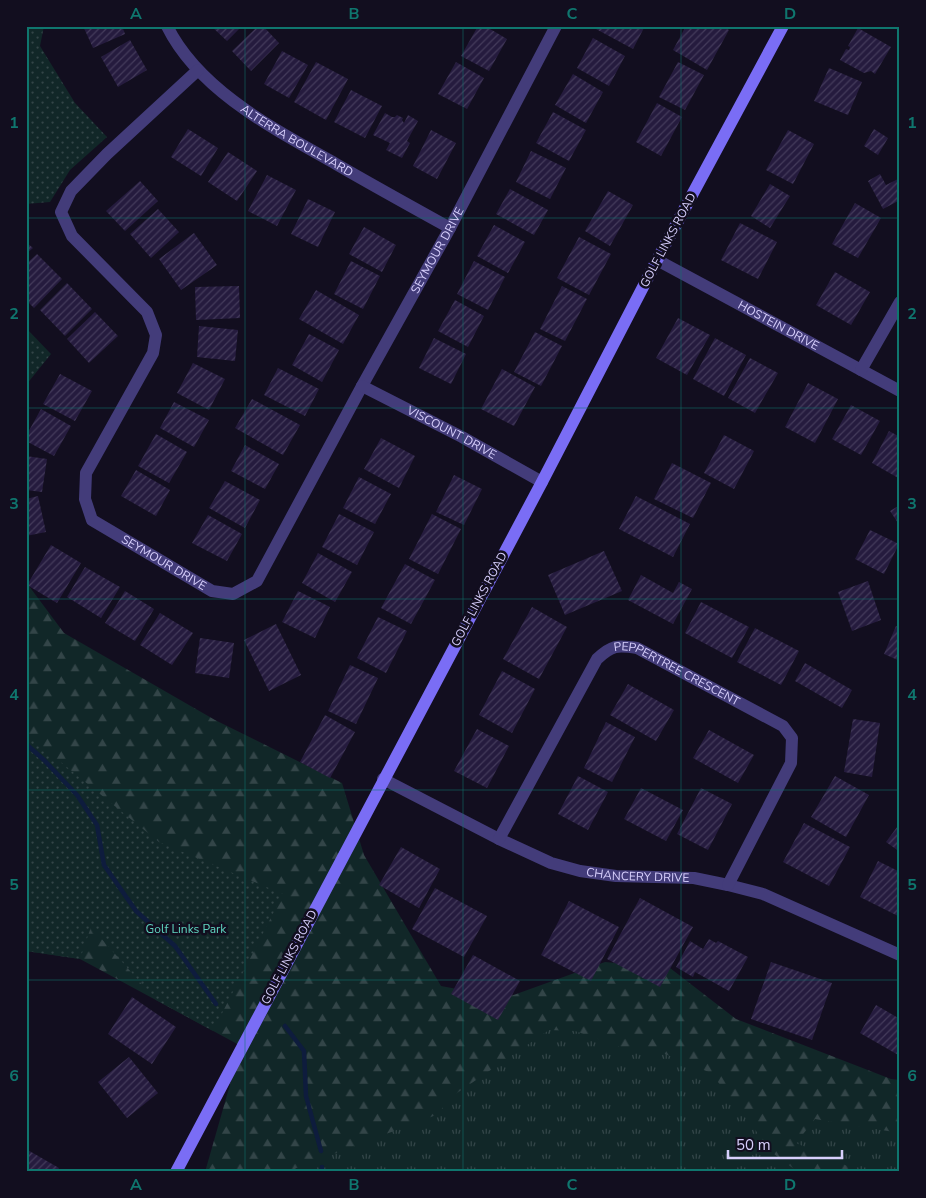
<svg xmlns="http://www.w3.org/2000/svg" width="926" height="1198" viewBox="0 0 926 1198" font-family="'Nunito Sans',sans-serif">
  <defs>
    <pattern id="grass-tufts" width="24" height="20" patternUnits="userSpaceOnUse" patternTransform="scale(1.25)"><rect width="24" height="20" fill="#112728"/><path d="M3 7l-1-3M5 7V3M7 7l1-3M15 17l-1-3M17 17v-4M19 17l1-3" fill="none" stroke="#334548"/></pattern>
    <pattern id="forest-firs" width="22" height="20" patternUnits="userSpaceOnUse" patternTransform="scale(1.25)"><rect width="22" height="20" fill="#112728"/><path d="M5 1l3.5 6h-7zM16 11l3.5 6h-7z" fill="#334548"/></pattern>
    <pattern id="park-dots" width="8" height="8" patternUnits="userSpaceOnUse" patternTransform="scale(1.25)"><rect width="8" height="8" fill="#112728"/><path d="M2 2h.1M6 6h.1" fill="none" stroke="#334548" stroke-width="1.8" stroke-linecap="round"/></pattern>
    <pattern id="building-hatch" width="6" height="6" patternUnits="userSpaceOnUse" patternTransform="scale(1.25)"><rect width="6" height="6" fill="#251b3e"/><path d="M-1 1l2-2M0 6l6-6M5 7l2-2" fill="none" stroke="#443b5b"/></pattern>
  </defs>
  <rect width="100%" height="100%" fill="#120e1f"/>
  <path fill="url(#grass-tufts)" d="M600,989L900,1094V1172H214L485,1037Z"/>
  <path fill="url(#forest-firs)" d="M26,582L64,633L215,720L342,783L364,855L441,986L505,998L605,962L670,968L736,1019L891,1079L900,1080V1133L815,1119L796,1143L861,1172H798L774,1154L711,1073L653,1049H626L575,1031L549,1030L441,1104L444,1112L286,1172H205L241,1046L80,959L26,951Z"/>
  <path fill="url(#park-dots)" d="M26,26H44L40,46L75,103L107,137L70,170L50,202L26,204Z
    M26,328L51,354L26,385Z
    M26,732L41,746L159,842L283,894L213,1031L156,1000L91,927L80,959L26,951Z"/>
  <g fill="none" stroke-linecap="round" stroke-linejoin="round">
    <path stroke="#0e1c3d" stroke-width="4.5" d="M26,744L44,760L77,795L97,825L104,865L136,911L175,946L216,1004
      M285,1026L304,1051L306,1096L321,1151
      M322,1167V1172"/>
  </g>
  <path fill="url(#building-hatch)" d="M83,26H122L125,34L93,48Z
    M211,26H242L227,41Z
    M258,26H263L279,43L251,71L232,51Z
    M478,26H485L507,39L489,71L461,56Z
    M597,26H645L633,49L596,29Z
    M686,26H721L729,30L707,70L673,50Z
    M858,28L891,47L875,74L871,71L864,73L840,60L846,49L849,50L850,47L848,46Z
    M593,38L625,56L609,86L577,68Z
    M130,40L147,70L118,87L101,57Z
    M282,51L308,65L289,98L264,84Z
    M316,62L348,79L326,120L294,102Z
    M456,62L484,78L467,109L438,94Z
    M678,62L704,75L685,110L659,97Z
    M829,68L862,82L848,115L814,101Z
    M573,74L603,92L586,123L555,105Z
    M351,90L382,106L365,138L334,122Z
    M657,103L682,117L661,156L636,142Z
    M553,112L586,130L569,161L536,143Z
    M385,113L392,117H395L397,115L403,118L402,120L404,123L408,115L418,121L407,141L410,143L402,158L386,150L390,143L373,135Z
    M188,129L218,148L201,176L171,157Z
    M874,129L888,138L878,155L864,146Z
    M431,130L456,143L437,179L413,166Z
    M788,130L814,144L793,184L766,170Z
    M531,151L566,168L550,199L516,182Z
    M228,152L257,171L237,201L208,182Z
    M880,174L886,185L900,178V200L883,209L868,181Z
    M267,175L296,190L277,226L248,211Z
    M140,181L158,201L125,231L106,211Z
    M770,184L790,196L770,228L751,216Z
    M510,189L548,210L534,235L496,214Z
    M608,191L633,205L610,246L585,231Z
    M308,199L335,212L318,247L291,234Z
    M855,203L881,218L858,258L832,244Z
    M158,209L179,232L151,258L130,234Z
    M740,223L777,242L758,279L721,260Z
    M494,225L525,242L508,273L477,256Z
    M364,227L396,245L382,272L349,254Z
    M194,233L217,265L181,290L159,259Z
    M579,237L611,254L589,295L557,278Z
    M26,242L33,248L26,254Z
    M37,254L62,279L34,308L26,300V264Z
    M351,261L380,276L363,309L334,294Z
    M474,261L505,277L488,310L457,294Z
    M835,272L870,292L851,325L816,305Z
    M67,283L92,309L65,336L40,310Z
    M239,286L240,318L196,320L195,287Z
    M562,286L587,299L565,341L540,329Z
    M316,290L359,315L343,344L299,319Z
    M455,300L484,316L468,347L438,331Z
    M95,312L118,336L89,363L67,339Z
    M678,318L710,335L687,375L656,358Z
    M199,326L238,330L235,361L197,357Z
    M535,332L562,346L541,386L514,372Z
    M309,334L339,350L322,382L292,365Z
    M434,338L466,354L451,384L419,368Z
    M715,338L746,355L724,396L693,379Z
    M750,358L778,373L755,413L728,398Z
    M193,363L225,379L209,410L177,393Z
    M278,368L319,389L305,416L264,395Z
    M502,369L535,387L514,426L481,409Z
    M60,374L92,391L75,421L43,404Z
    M808,383L838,399L815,443L785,427Z
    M252,399L300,425L283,455L235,428Z
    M174,402L209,420L194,447L160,428Z
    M851,405L880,421L861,455L832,439Z
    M41,409L71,426L54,456L26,441V436Z
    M889,431L900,437V479L872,463Z
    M156,434L187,452L169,483L138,466Z
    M724,435L754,451L734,489L704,473Z
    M381,438L415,456L399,488L364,469Z
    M245,445L279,464L265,489L231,471Z
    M26,456L47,459L42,492L26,490Z
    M672,463L711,483L693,518L654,499Z
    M136,470L170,490L156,516L121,496Z
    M454,475L482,489L464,525L436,512Z
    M359,477L391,494L375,524L343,508Z
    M225,481L260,500L245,528L209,508Z
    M38,496L46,532L26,536V499Z
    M636,496L690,524L673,557L619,529Z
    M900,505V526L890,511Z
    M339,514L374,532L357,565L322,547Z
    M432,514L461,529L438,574L409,559Z
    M208,515L242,534L227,561L192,543Z
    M870,530L899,544L884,574L855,559Z
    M51,545L81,563L57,603L27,585Z
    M604,551L622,591L565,615L548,575Z
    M318,553L352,572L335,602L302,583Z
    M405,564L435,580L411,624L381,608Z
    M85,567L120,587L101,618L67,597Z
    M641,575L673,593L679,582L692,589L673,624L628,600Z
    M868,581L881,620L852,631L838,592Z
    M125,591L154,609L135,641L105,623Z
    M298,591L330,607L315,638L282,622Z
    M701,602L749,627L732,658L685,633Z
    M532,607L567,627L539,679L503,659Z
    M160,613L193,633L172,665L140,645Z
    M378,617L407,631L386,673L357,658Z
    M276,624L301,675L269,691L244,640Z
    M896,626L900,628V661L884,654Z
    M755,628L799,651L781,685L737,662Z
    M200,638L234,643L229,678L195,673Z
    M805,663L852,690L842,708L795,681Z
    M350,665L378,678L356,724L328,711Z
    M502,671L535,689L512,733L479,715Z
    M628,684L674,710L656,741L610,715Z
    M325,715L355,732L330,778L300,762Z
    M853,719L880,723L872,777L844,772Z
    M606,722L635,737L612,782L584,768Z
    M477,729L509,746L487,788L454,771Z
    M709,730L754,755L738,783L693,758Z
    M578,776L608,792L588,830L558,814Z
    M835,776L869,795L846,837L811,817Z
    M641,788L683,810L666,841L624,819Z
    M701,788L732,804L708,850L677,834Z
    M804,823L850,847L829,886L783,862Z
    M900,823V852L886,842Z
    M401,847L440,869L419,908L379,885Z
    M878,861L900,872V917L860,897Z
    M435,888L487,916L464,957L412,929Z
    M640,898L693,927L660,987L607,959Z
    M569,901L619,927L591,981L541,955Z
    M709,939L716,943L718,941L748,957L729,991L695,972L693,977L676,967L690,941L703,949Z
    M473,955L520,981L498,1020L451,994Z
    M771,962L832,983L812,1040L751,1019Z
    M132,997L176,1027L152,1064L108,1034Z
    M876,1005L900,1019V1056L860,1033Z
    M129,1057L158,1093L127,1118L98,1082Z
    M26,1149L59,1168L57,1172H26Z"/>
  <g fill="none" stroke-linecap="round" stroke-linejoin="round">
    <g stroke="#433c7a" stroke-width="12">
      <path id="s1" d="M167,26C199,91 276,130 336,164C374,186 412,207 450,228"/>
      <path id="s2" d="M198,70L107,154L71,191L61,212L72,236L147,312L156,335L153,353L86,473L85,499L92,520L212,591L233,594L257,581L362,386L450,228L556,26"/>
      <path id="s3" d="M657,260L900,391"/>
      <path d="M861,370L900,302"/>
      <path id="s4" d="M362,386L462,437L542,482"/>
      <path id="s5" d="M383,779L499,839L551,863L580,871L616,876L694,878L728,885L763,894L900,955"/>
      <path id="s6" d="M499,839L597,659C612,645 617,645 637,648L783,726L792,738L791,763L728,885"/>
    </g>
    <path stroke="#7a6df5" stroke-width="12" d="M176,1172L542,482L657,260L783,26"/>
  </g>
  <path fill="none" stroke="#0f766e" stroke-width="1" stroke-opacity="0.55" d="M245,26V1172M463,26V1172M681,26V1172M26,218H900M26,408H900M26,599H900M26,790H900M26,980H900"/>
  <g text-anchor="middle" stroke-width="5" stroke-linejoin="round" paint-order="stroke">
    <g font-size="12" fill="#d7cffc" stroke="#120e1f">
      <text dy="4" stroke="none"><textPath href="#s1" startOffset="176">ALTERRA BOULEVARD</textPath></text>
      <text transform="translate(668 240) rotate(-62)" y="4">GOLF LINKS ROAD</text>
      <text dy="4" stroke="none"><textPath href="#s2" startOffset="1125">SEYMOUR DRIVE</textPath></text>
      <text dy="4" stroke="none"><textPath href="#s3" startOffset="138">HOSTEIN DRIVE</textPath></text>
      <text dy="4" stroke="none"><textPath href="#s4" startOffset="101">VISCOUNT DRIVE</textPath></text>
      <text dy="4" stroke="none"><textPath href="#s2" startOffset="644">SEYMOUR DRIVE</textPath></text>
      <text transform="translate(479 599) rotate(-62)" y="4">GOLF LINKS ROAD</text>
      <text dy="4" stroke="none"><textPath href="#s6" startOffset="295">PEPPERTREE CRESCENT</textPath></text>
      <text dy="4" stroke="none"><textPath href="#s5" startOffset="276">CHANCERY DRIVE</textPath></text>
      <text transform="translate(289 957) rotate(-62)" y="4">GOLF LINKS ROAD</text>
    </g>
    <g font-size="12" fill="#60d6c1" stroke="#120e1f">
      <text x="186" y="933">Golf Links Park</text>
    </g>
  </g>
  <rect width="926" height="1198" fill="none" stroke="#120e1f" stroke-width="55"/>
  <path d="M728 1150v8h114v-8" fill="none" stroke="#d7cffc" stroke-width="2.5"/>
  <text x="736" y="1150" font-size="15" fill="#d7cffc" stroke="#120e1f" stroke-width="4" paint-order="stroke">50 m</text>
  <rect x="28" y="28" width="870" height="1142" fill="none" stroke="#0f766e" stroke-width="2"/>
  <g font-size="16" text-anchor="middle" font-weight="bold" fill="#0f766e">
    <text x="136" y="19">A</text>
    <text x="354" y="19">B</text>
    <text x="572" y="19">C</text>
    <text x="790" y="19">D</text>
    <text x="14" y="128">1</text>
    <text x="912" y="128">1</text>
    <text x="14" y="319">2</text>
    <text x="912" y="319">2</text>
    <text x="14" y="509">3</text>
    <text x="912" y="509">3</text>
    <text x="14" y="700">4</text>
    <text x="912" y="700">4</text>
    <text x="14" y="890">5</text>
    <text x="912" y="890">5</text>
    <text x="14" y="1081">6</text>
    <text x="912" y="1081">6</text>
    <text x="136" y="1190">A</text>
    <text x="354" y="1190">B</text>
    <text x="572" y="1190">C</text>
    <text x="790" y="1190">D</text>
  </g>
</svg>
